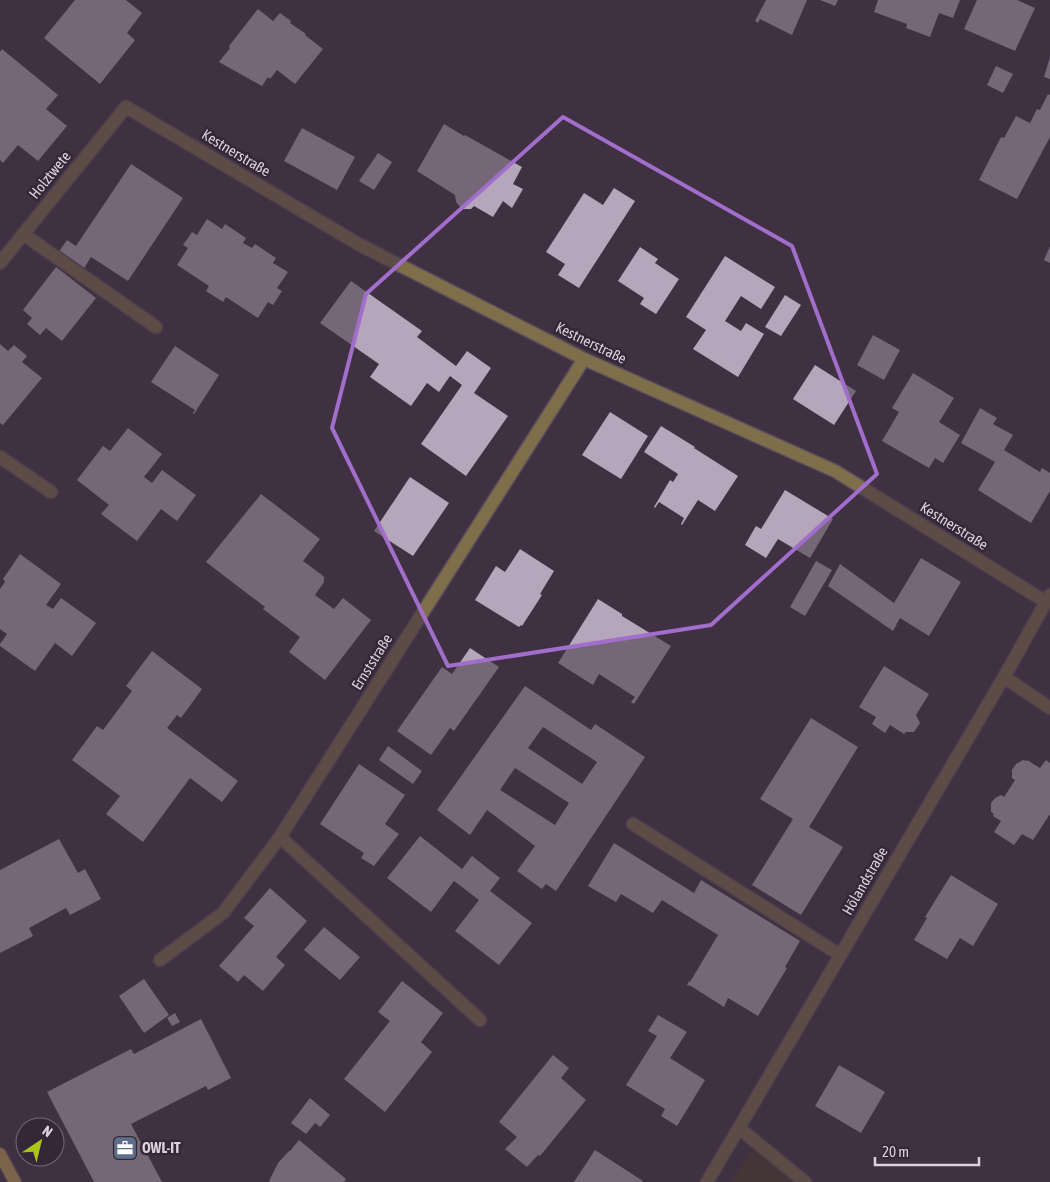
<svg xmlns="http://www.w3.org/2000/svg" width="1050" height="1182" viewBox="0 0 1050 1182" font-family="'Asap Condensed',sans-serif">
  <rect width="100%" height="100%" fill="#3f3141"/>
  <path fill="#4b3b30" d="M753,1148L793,1182H731Z"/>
  <path fill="#b5a6bb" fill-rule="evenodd" d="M75,0H126L142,13L127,33L135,40L100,84L44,38Z
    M766,0H807L792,35L760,19L758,23L755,21Z
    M820,0H838L835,6Z
    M878,0H960L953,18L939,13L930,37L906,28L907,24L874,12Z
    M977,0H1017L1035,8L1015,51L964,29Z
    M258,9L273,21L280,13L291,21L290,23L306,34L305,35L323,49L295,84L277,70L270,79L268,77L262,86L219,62L230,48L229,46Z
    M2,49L58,95L46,109L67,126L38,161L18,145L3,163L0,160V52Z
    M1050,57V79L1044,77Z
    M996,66L1013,74L1003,93L987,85Z
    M1048,94L1050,95V137L1017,199L979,180L1001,137L1004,138L1016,116L1030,123L1037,109L1040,110Z
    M444,124L464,136L465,135L522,167L513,184L523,189L512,208L503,201L493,217L474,206L471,209H462L456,202L455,195L417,171Z
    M302,128L355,157L337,190L284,161Z
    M378,153L392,162L374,190L359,181Z
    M131,164L183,198L128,281L91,257L83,270L58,253L67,240L76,246Z
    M614,188L635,201L579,288L558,275L565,264L546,252L584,193L603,205Z
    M207,219L222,229L225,224L246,238L243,243L252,248L255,244L276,258L273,263L288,272L277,288L282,291L273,305L268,302L258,318L226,297L223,302L206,291L209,286L177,265L188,248L183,245L192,232L197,235Z
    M1050,246V263L1044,260Z
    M640,247L658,259L655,263L679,279L656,314L640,304L644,298L618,281Z
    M725,256L775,287L761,309L741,296L725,321L741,331L746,323L764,334L738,377L693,349L706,330L686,317Z
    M56,267L96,298L62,341L46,328L40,335L27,324L32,318L23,310Z
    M351,281L422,331L417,337L456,366L467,351L491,368L474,393L508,416L466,476L421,444L462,385L450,376L439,392L427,383L411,406L370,377L379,364L320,323Z
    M785,295L801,305L781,336L765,327Z
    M873,335L900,350L884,380L857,365Z
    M0,344L8,351L14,345L27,356L22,362L42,378L3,425L0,423Z
    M175,346L219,375L194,414L193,413L195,410L151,382Z
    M815,365L856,391L834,425L793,399Z
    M913,373L954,398L939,422L960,435L943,463L935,458L929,468L882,441L899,412L892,408Z
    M980,408L997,418L993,424L1013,435L1004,450L1040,472L1042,468L1050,473V491L1031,523L978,490L995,462L961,443Z
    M610,412L648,436L621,479L582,455Z
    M661,426L695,447L694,448L738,476L715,511L698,500L682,525L681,524L684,518L659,502L655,508L654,507L670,480L673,482L678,474L644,452Z
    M128,428L162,454L144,477L152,483L162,470L196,495L177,521L161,509L137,541L101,514L109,505L77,480L103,446L110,451Z
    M410,477L449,503L413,556L374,531Z
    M785,490L833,519L810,558L778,539L766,558L745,545L756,526L761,529Z
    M261,494L320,539L303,561L322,575L324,577V582L315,595L334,609L343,598L371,620L325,680L289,652L300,637L263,609L265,607L206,562Z
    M520,549L554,571L540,594L542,595L522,626L521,625L519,627L475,600L496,566L505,572Z
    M20,554L61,584L46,605L53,609L61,598L96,623L72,656L55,643L35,671L0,646V644L7,634L0,629V589L5,582L3,579Z
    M921,558L961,582L929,636L900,618L893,631L828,586L840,564L894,603Z
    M816,561L832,570L805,616L790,607Z
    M598,599L622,614V616L671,646L634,704L631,702L635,697L599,674L593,685L558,663Z
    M470,648L499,667L454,731L450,728L431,755L397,731L442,667L452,674Z
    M152,651L202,689L181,718L177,715L167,728L238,781L222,802L190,778L143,842L106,814L120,796L72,760L97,726L103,730L132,691L126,686Z
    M884,666L929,694L916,715L920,723L914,732H906L904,734L890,725L885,733L872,724L876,717L859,707Z
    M525,686L591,730L595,724L645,757L556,891L546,884L542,889L517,871L535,846L487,810L470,835L437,810ZM543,727L597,762L582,784L528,748ZM515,768L569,803L555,825L500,790Z
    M811,718L858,747L809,827L843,847L801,915L752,885L793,819L760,799Z
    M388,746L422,771L413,784L379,760Z
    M1023,760L1027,761V760L1040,768L1046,760L1050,763V814L1033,840L1022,834L1014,845L994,832L1001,821L993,816L994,814L991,812V803L995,798L1001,795L1004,797L1015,780L1012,778V770L1016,764Z
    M359,764L405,795L385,824L399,834L374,866L361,858L364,853L320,824Z
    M420,836L462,869L472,856L500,878L490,891L532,923L499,965L455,931L479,900L454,881L431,912L387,878Z
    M59,839L78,873L85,869L101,899L70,915L66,908L29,928L33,936L0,953V870Z
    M614,843L694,893L701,880L800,941L785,967L787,968L758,1016L728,998L724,1007L691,986L687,985L689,981L690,982L718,935L662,900L653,913L621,894L616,902L588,886Z
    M951,875L998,904L973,946L960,938L947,959L914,940L927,918L925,917Z
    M270,888L307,921L276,957L285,965L263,991L244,975L238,982L219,966L254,926L244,918Z
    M324,927L360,957L340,980L304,950Z
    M144,979L169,1015L144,1033L119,996Z
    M402,981L443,1013L421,1042L432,1052L385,1112L344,1079L390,1021L378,1012Z
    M175,1013L180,1022L172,1026L167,1018Z
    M658,1015L687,1032L670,1058L705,1080L677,1126L661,1116L665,1109L626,1085L657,1036L648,1031Z
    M201,1019L231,1078L208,1090L206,1086L131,1124L162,1182H94L47,1092L131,1049L134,1054Z
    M553,1055L569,1068L561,1078L586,1100L540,1156L538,1155L527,1167L505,1149L517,1137L499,1122Z
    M839,1065L885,1092L861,1133L815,1106Z
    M310,1098L330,1115L320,1127L315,1123L306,1134L291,1123Z
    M299,1140L346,1179L344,1182H270L269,1181L278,1163L289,1151H290Z
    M595,1150L643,1181L642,1182H574Z"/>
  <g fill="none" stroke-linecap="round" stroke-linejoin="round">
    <defs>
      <path id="minor" d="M23,234L156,327
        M0,263L126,107L360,245L584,359L835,471L1046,602
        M0,457L51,492
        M1004,677L1050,708
        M633,824L840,955
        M280,837L480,1020
        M160,960L223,913L280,837L584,359
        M739,1128L805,1182
        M707,1182L1004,677L1050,595"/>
      <path id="major" d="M0,1154L15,1182"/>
    </defs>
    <use href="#minor" stroke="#5b4e5d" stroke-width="15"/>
    <use href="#major" stroke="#5b4e5d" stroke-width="15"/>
    <use href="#minor" stroke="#7e6e49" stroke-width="12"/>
    <use href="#major" stroke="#c4a352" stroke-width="12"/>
  </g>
  <path d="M0 0H1050V1182H0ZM563,117L792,246L877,474L711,625L448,666L332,428L366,294Z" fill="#3f3141" fill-opacity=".55" fill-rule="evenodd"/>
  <path fill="none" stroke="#a16ecb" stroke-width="4" stroke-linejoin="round" d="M563,117L792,246L877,474L711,625L448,666L332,428L366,294Z"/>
  <defs>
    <symbol id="office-square" viewBox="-11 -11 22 22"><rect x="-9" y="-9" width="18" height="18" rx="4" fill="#5c6f8a" stroke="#352737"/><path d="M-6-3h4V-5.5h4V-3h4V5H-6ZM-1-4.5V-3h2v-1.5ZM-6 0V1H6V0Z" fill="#fff"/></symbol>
  </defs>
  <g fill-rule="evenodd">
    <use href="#office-square" x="111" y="1134" width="28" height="28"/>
  </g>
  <g text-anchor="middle" stroke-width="5" stroke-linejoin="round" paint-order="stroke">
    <g font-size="15" fill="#dbd2dc" stroke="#352737">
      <text transform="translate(236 153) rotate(31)" y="5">Kestnerstraße</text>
      <text transform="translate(50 175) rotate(-51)" y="5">Holztwete</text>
      <text transform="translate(591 343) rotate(26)" y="5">Kestnerstraße</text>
      <text transform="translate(954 526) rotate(32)" y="5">Kestnerstraße</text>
      <text transform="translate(372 662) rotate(-58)" y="5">Ernststraße</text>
      <text transform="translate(865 881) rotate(-60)" y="5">Hölandstraße</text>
    </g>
    <g font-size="15" font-weight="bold" fill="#dbd2dc" stroke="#352737" text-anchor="start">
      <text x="142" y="1153">OWL-IT</text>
    </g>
  </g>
  <g transform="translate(40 1142) rotate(35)"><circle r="24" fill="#352737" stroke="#776b79"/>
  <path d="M0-4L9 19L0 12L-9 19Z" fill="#abc716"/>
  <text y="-8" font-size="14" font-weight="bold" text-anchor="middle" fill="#dbd2dc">N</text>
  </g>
  <path d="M875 1157v8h104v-8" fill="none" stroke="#dbd2dc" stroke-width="2.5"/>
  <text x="882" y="1157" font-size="15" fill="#dbd2dc" stroke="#352737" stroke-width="4" paint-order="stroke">20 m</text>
</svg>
